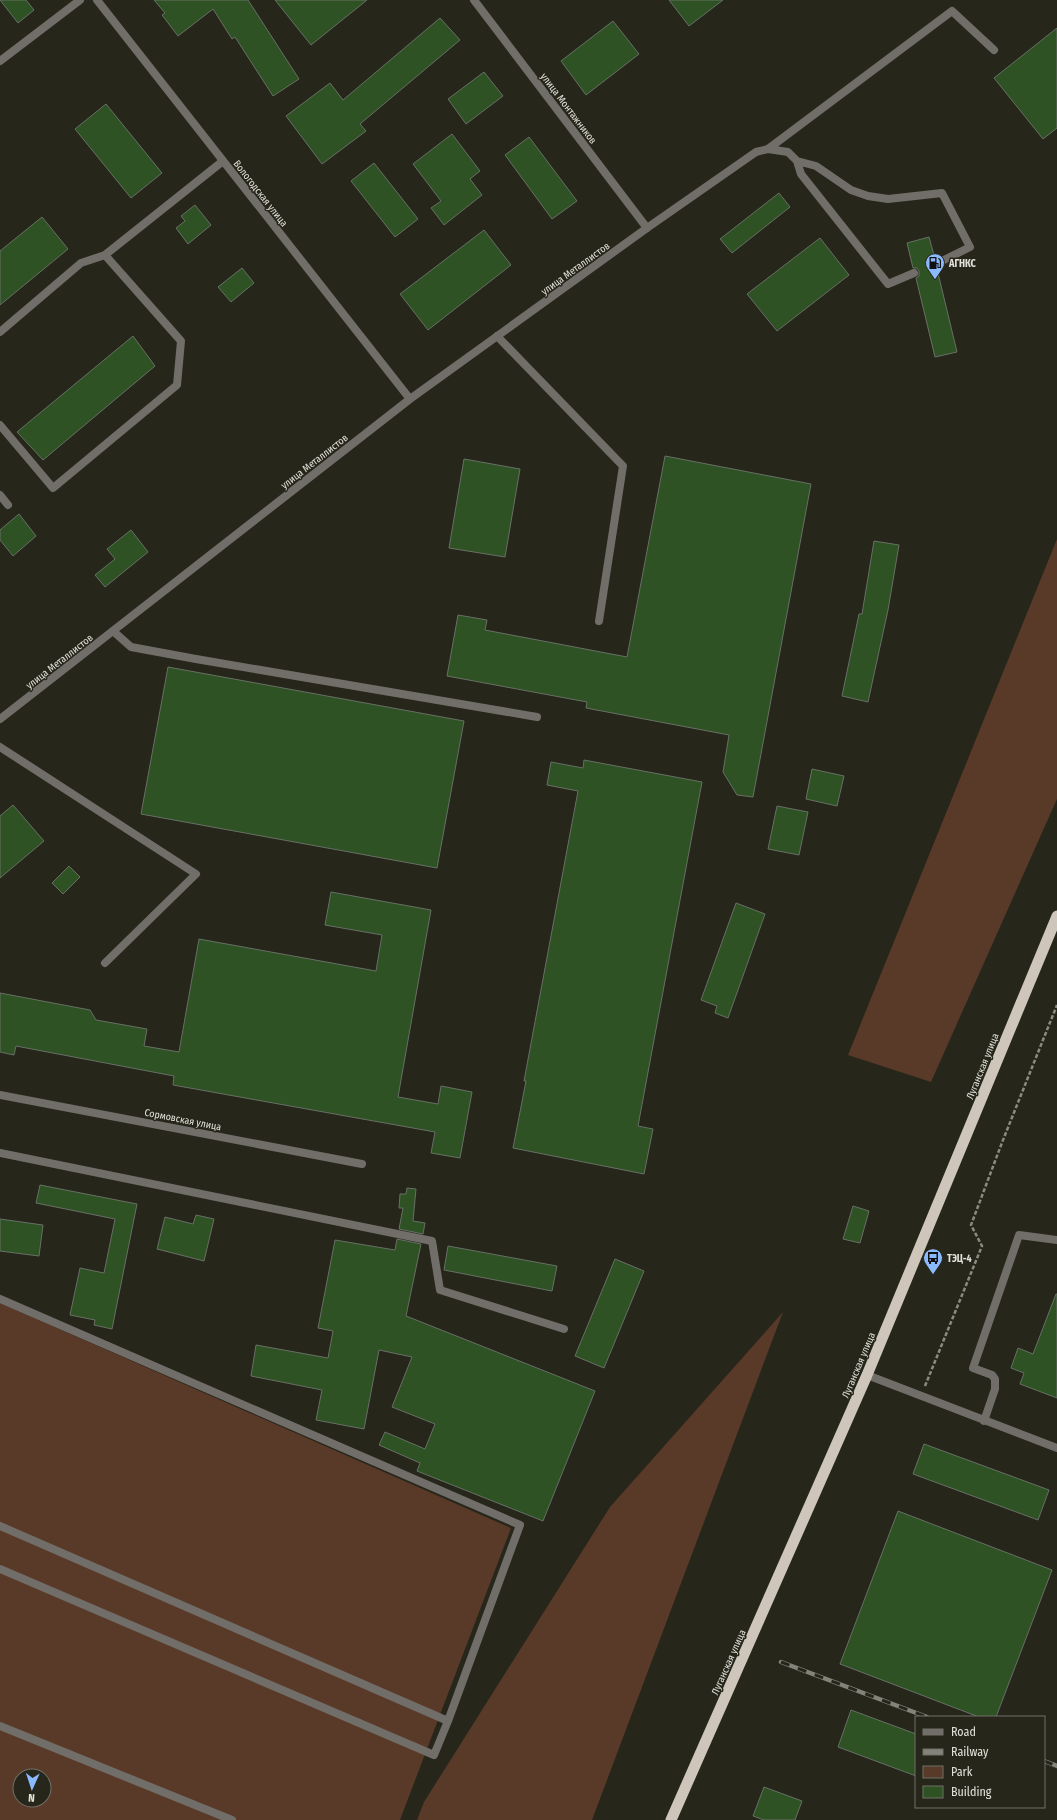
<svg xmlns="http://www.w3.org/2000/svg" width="1057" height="1820" viewBox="0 0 1057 1820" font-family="'Fira Sans Condensed',sans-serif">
  <rect width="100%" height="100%" fill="#26261b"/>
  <path fill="#593927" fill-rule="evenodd" d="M1057,539V799L931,1082L848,1055Z
    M0,1303L511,1528L400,1820H0ZM20,1776H44V1800H20Z
    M783,1312L592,1820H417L424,1802L610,1507Z"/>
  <path fill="#2e5223" stroke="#687066" d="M0,0H26L34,10L18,23Z
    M154,0H248L299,79L273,96L235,37L232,39L213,9L178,36L162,15L165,13Z
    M275,0H367L311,45Z
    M669,0H723L689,26Z
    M440,18L460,40L360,124L366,131L322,164L286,116L330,83L343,100Z
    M613,21L639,54L586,95L561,61Z
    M1057,28V128L1043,139L994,78Z
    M484,72L503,96L466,124L448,99Z
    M106,104L162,173L131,198L75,129Z
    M452,134L480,171L470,179L482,195L444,225L431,208L441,201L413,164Z
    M529,137L577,201L552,219L505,155Z
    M374,163L418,219L395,237L351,181Z
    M779,193L790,207L732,253L720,239Z
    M195,205L211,225L188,244L176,228L185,221L181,216Z
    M42,217L68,249L0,305V251Z
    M484,230L511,265L428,330L400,294Z
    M929,237L935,259L931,261V266L933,269H937L957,352L935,357L916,278L919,276V271L917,268H913L907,243Z
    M820,238L849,275L777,331L747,294Z
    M242,268L254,283L231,302L218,287Z
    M133,336L155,366L43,460L17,432Z
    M665,456L811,484L753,797L737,795L723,772L729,735L586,708L587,702L447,676L458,615L487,620L485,630L627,657Z
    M464,459L520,469L505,557L449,548Z
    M19,514L36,536L13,556L0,540V530Z
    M131,530L148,552L105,587L95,575L115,559L107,549Z
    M874,541L899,545L888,610L868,702L842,696L859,614H862Z
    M168,667L464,721L437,868L141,814Z
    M584,760L702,782L638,1126L653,1129L644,1174L513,1148L526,1081H524L578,791L547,785L551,762L583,768Z
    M812,769L844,776L837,806L806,799Z
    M13,805L44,841L0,878V816Z
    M777,806L808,812L799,855L768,849Z
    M69,866L80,877L63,894L52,883Z
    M331,892L431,910L398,1097L438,1104L441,1086L472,1092L460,1158L431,1153L435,1132L173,1085L174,1076L16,1046L14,1055L0,1052V993L90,1010L96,1020L147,1029L144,1046L179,1052L199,939L376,971L382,935L325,925Z
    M736,903L765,914L728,1018L715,1013L717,1006L701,1000Z
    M40,1185L137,1204L112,1329L94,1325L95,1320L70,1315L80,1268L104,1273L115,1219L36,1203Z
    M407,1188L416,1189L413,1221L425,1223L423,1234L399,1229L403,1208H399L400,1194H406Z
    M853,1206L869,1211L860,1243L843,1239Z
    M196,1215L214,1219L204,1261L157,1249L165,1217L193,1224Z
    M0,1219L43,1225L39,1256L0,1251Z
    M397,1239L421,1244L406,1316L595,1391L543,1521L417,1471L420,1463L379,1445L385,1432L425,1449L435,1424L392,1407L412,1357L379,1350L364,1429L316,1420L322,1390L251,1376L256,1345L328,1358L333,1331L318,1328L335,1240L395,1250Z
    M448,1246L557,1266L552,1291L444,1270Z
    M615,1259L644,1271L604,1368L575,1356Z
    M1056,1294H1057V1398L1020,1384L1024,1373L1011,1368L1018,1348L1033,1354Z
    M924,1444L1049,1490L1038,1520L913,1474Z
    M898,1511L1052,1570L996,1717H979L840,1664Z
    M851,1710L916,1734V1776L838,1747Z
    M764,1787L802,1801L795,1820H764L753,1816Z"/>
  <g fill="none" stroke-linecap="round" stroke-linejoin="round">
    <path stroke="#8b8b82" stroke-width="2.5" stroke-dasharray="4 2" stroke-linecap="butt" d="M925,1386L982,1246L971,1225L1003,1140L1057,1005"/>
    <path stroke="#716e69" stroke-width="8" d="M768,149L952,11L994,50
      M797,161L801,174L888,284L914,273
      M647,228L756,152L768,149L788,152L797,161L816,166L851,190L868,196L888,199L942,193L970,247L936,264
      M0,332L81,263L105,255
      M497,336L623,466L599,621
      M0,425L53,488L177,385L181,341L105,255L223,161
      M113,631L131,647L196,659L537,717
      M0,747L196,874L105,963
      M0,1153L432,1241L440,1290L564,1329
      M0,1299L520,1525L448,1721
      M867,1375L1057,1448
      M984,1421L995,1389V1379L992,1375L973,1368L1019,1235L1057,1240
      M0,1526L448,1721L434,1755L0,1569
      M0,1726L232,1820"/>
    <path stroke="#716e69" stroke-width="8" d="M97,0L410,399
      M0,61L80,0
      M0,495L8,505
      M0,719L410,399L647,228L474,0
      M0,1095L362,1164"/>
    <path stroke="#cec6ba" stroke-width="11" d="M671,1820L867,1375L1057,916"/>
    <defs>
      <path id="rail" d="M781,1662L927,1717
        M1044,1761L1057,1766"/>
    </defs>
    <use href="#rail" stroke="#83837a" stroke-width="4.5"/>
    <use href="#rail" stroke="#26261b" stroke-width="3" stroke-dasharray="9" stroke-linecap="butt"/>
  </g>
  <defs>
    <symbol id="fuel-pin" viewBox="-11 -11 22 30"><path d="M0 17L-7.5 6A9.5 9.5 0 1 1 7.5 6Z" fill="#8bbafc" stroke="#26261b"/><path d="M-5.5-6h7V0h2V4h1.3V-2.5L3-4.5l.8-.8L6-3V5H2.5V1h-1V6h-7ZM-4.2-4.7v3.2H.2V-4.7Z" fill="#111"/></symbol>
    <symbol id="bus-pin" viewBox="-11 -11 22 30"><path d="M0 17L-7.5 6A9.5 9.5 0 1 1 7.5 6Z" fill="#8bbafc" stroke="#26261b"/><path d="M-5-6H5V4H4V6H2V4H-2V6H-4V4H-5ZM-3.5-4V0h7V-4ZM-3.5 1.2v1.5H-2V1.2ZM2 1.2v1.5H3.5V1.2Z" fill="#111"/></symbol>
  </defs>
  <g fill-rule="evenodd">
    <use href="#fuel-pin" x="924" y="252" width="22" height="30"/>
    <use href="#bus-pin" x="922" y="1247" width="22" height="30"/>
  </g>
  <g text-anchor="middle" stroke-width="3" stroke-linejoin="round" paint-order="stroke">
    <g font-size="10" fill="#e2e2db" stroke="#26261b">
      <text transform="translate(569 108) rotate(53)" y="4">улица Монтажников</text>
      <text transform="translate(261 193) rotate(52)" y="4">Вологодская улица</text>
      <text transform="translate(575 268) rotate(-36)" y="4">улица Металлистов</text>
      <text transform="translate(314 461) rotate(-38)" y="4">улица Металлистов</text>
      <text transform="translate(59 661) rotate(-38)" y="4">улица Металлистов</text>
      <text transform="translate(982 1066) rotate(-68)" y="4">Луганская улица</text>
      <text transform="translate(183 1119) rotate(11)" y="4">Сормовская улица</text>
      <text transform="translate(858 1365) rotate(-67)" y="4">Луганская улица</text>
      <text transform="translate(728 1662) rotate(-66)" y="4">Луганская улица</text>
    </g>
    <g font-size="10" font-weight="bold" fill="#e2e2db" stroke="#26261b" text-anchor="start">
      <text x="949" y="267">АГНКС</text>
      <text x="947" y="1262">ТЭЦ-4</text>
    </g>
  </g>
  <rect x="915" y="1716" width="130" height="92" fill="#26261b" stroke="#717168"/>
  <rect x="923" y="1729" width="20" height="6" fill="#716e69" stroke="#717168"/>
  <text x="951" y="1736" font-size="12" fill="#e2e2db">Road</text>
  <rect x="923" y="1749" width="20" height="6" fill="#83837a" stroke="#717168"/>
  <text x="951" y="1756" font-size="12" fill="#e2e2db">Railway</text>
  <rect x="923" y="1766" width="20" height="12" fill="#593927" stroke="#717168"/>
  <text x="951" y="1776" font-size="12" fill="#e2e2db">Park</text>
  <rect x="923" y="1786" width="20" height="12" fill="#2e5223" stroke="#717168"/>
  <text x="951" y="1796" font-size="12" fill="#e2e2db">Building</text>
  <g transform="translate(32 1788) rotate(183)"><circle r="19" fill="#26261b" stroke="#717168"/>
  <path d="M0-3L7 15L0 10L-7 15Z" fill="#8bbafc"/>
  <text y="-6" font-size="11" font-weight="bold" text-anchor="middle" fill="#e2e2db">N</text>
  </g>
</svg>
